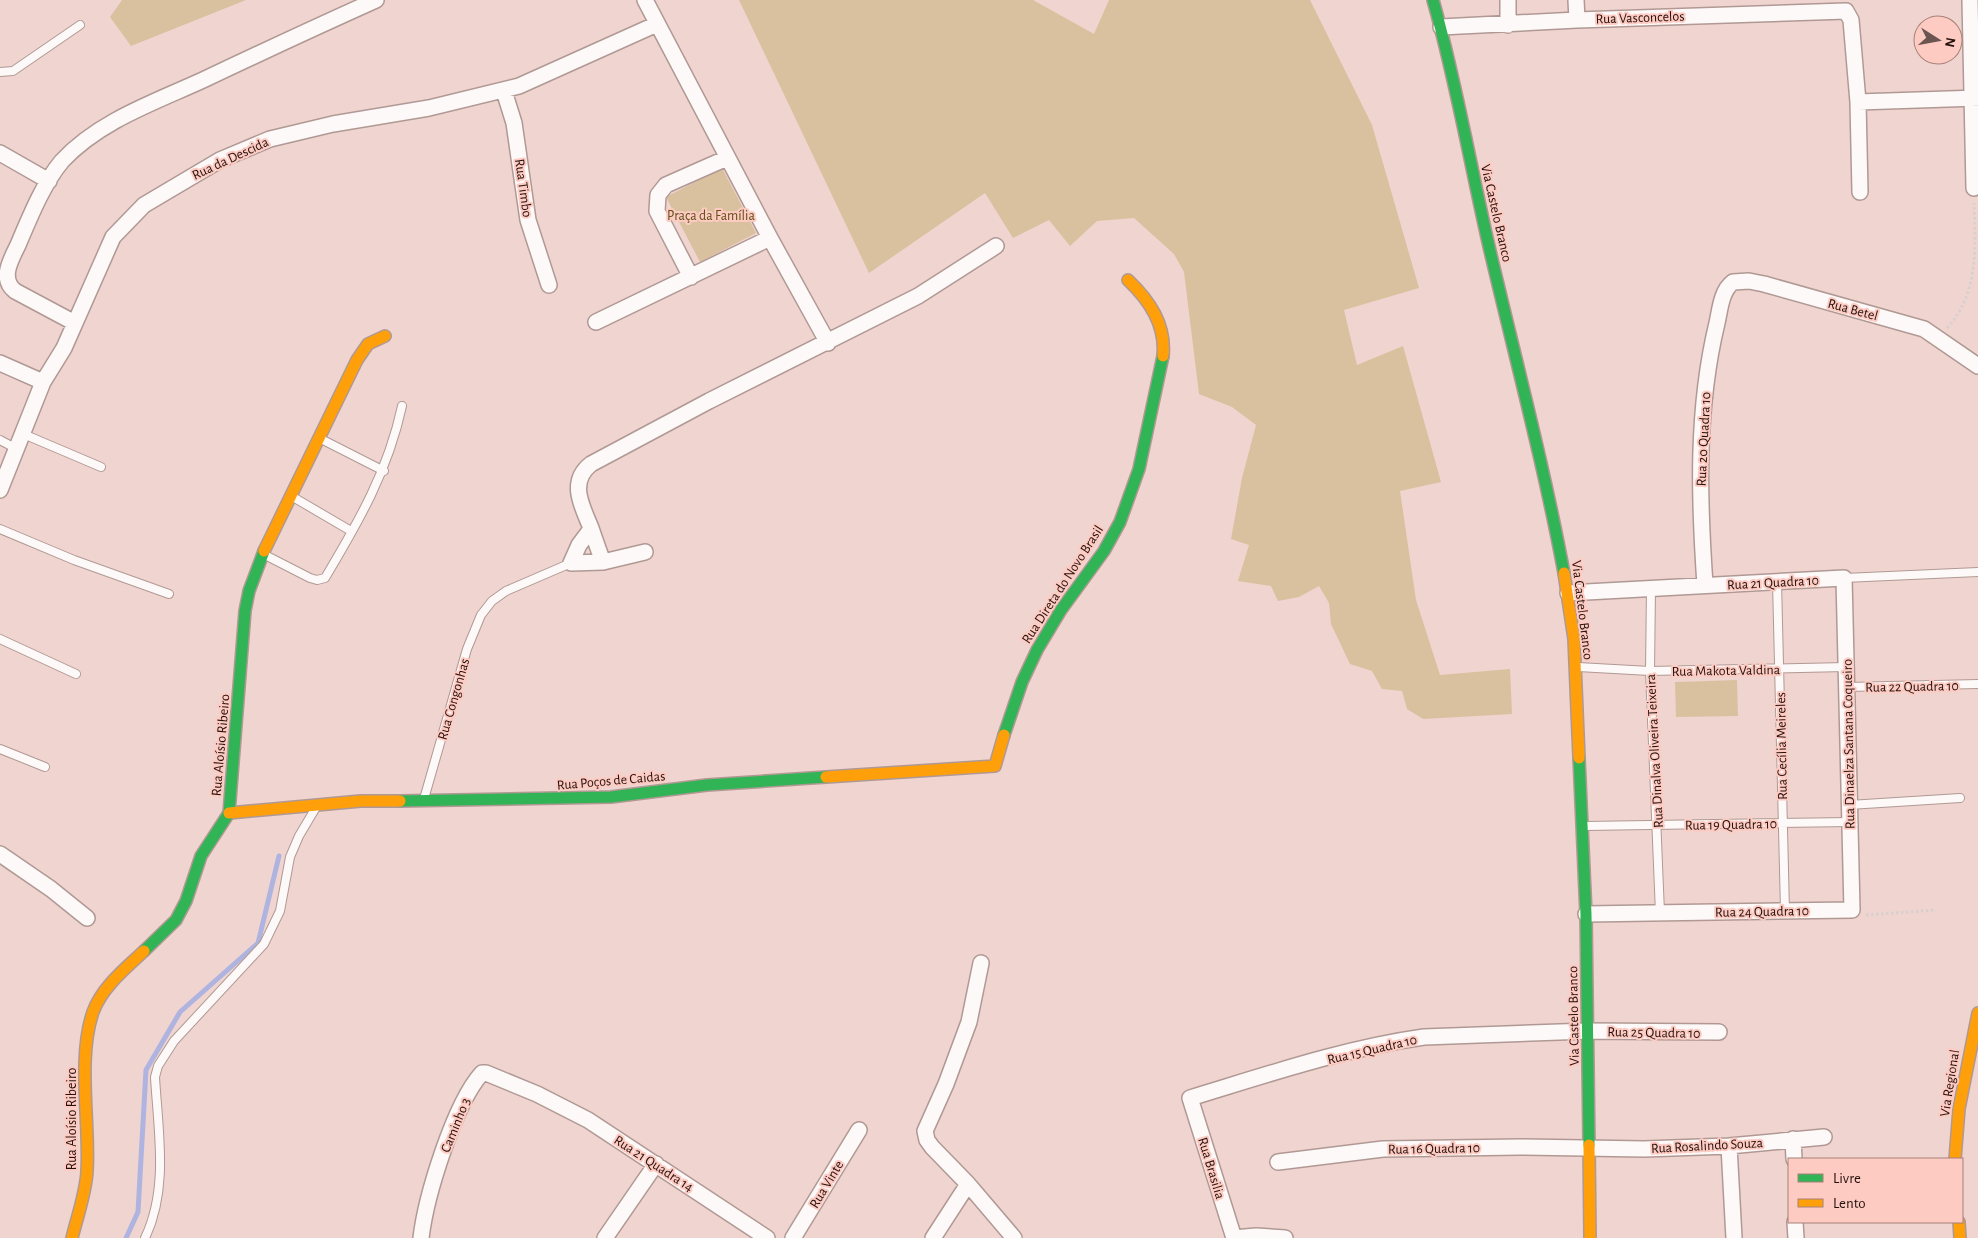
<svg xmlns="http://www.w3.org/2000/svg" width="1978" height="1238" viewBox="0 0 1978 1238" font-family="'Alegreya Sans',sans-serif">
  <rect width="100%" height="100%" fill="#f0d4cf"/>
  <path fill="#d9c19f" d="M122,0H246L131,46L110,17Z
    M739,0H1033L1094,34L1109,0H1310L1372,125L1419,288L1344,310L1357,365L1403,346L1441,482L1400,491L1416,600L1440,675L1510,669L1512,714L1423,719L1407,709L1402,691L1382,689L1372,671L1350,664L1331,624L1329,603L1319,586L1299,597L1278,601L1271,586L1238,581L1249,545L1231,539L1242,478L1256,425L1232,407L1199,394L1184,272L1174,254L1134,218L1097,221L1070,246L1049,220L1013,238L985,193L869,273Z
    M722,168L756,233L700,262L666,197Z
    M1737,680L1738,716L1676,717L1675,682Z"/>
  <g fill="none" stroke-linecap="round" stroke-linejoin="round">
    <path stroke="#aeb4df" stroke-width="5" d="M126,1238L138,1212L146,1070L180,1012L258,943L279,856"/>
    <defs>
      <path id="lane" d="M0,72L13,71L80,25
        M21,433L101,467
        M321,439L384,471
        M0,440L15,448
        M293,497L351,531
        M0,529L74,560L169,594
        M265,555L310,578L317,580L325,578C359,521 388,471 402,406
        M1844,578L1978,572
        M1777,582L1785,911
        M1651,588L1650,671L1660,913
        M0,639L76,674
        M1578,667L1650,671L1846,667
        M1847,687L1978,684
        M0,749L45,767
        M424,799L467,649L481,615L492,601L506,591L571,563
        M1849,805L1960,798
        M1585,826L1850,822
        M145,1238C169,1188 158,1130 155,1077L158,1066L174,1041L264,944L280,911L290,857L299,836L315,809"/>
      <path id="street" d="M645,0L770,238L828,343
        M1508,0V25
        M1576,0L1577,20
        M1970,0L1974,188
        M1441,27L1577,20L1846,11L1851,20L1858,102L1860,192
        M504,91L514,123L528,220L549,285
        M1858,102L1978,98
        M0,153L49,181
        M691,277L657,211L658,195L666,185L727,158
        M73,322L15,291C0,279 10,261 18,245C29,219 44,182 62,161C99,121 155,102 203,80C260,53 318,26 376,0
        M596,322L770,238
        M0,363L43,382
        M0,490L43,382L64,348L113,237L144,205L220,160L270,139L333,124L429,108L519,86L657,24
        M591,529L579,545L571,563L603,562L645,552
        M603,562C599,551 595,540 591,528C582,506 568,482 591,464L709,401L918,296L996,246
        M1705,585C1699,498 1696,410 1717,323C1720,310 1721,291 1733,282L1749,281L1764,284L1924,329L1978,366
        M1568,593L1844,578L1852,910L1586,914
        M0,854L51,889L87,918
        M981,963L969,1022L946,1084L925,1131L927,1140L932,1147L968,1184L1014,1238
        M1793,1139L1794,1159
        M1729,1146L1734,1238
        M1278,1162L1383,1149L1520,1147L1644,1149L1729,1146L1824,1137
        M1795,1222L1796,1238
        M421,1238C426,1196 454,1104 482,1073H486L537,1094L588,1120L767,1238
        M605,1238L656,1164
        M793,1238L859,1130
        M933,1238L968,1184
        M1234,1238L1190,1098C1266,1075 1345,1048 1424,1037L1588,1031L1719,1032
        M1234,1238L1256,1236L1285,1238"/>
      <path id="fast" d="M1433,0C1457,84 1471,170 1491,255C1516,361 1544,466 1564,573
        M1004,735L1022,682L1037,650L1061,610L1104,551L1120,522L1139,469L1163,356
        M1579,758L1586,914L1589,1145
        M400,801L611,797L707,785L826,777
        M144,951L176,920L186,901L201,856L229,813L245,611L249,591L264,551"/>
      <path id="slow" d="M1128,280C1150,301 1166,325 1163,356
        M264,551L357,360L368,344L385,336
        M1564,573L1574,639L1579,758
        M826,777L995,766L1004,735
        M229,813L361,801H400
        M1589,1145L1590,1238
        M1955,1159L1959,1109L1978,1013
        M1959,1222L1960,1238
        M72,1238C77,1217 86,1193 87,1171C90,1123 77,1058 93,1012C102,987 125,969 144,951"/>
    </defs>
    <use href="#lane" stroke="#b09994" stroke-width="10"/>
    <use href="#street" stroke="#b09994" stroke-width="18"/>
    <use href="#fast" stroke="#b09994" stroke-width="14"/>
    <use href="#slow" stroke="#b09994" stroke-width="14"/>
    <path stroke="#d8d0cf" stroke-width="3" stroke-dasharray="2.5 2.5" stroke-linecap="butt" d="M1947,328C1978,295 1976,248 1974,203
      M1866,915L1935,910"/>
    <use href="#lane" stroke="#fdf9f8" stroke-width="8"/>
    <use href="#street" stroke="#fdf9f8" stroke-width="15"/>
    <use href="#fast" stroke="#30b455" stroke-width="11"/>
    <use href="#slow" stroke="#ff9f0a" stroke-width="11"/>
  </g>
  <g text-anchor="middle" stroke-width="4" stroke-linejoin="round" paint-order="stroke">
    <g font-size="14" fill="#25100c" stroke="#fdcbc2">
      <text transform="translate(1640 17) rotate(-2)" y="5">Rua Vasconcelos</text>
      <text transform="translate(230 158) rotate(-25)" y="5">Rua da Descida</text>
      <text transform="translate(524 188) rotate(82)" y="5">Rua Timbo</text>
      <text transform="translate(1497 213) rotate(77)" y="5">Via Castelo Branco</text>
      <text transform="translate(1853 309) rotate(15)" y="5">Rua Betel</text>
      <text transform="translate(1703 439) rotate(-87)" y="5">Rua 20 Quadra 10</text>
      <text transform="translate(1773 582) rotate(-3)" y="5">Rua 21 Quadra 10</text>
      <text transform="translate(1062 584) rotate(-57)" y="5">Rua Direta do Novo Brasil</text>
      <text transform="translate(1583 610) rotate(83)" y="5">Via Castelo Branco</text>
      <text transform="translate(1726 670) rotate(-1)" y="5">Rua Makota Valdina</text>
      <text transform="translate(1912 686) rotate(-1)" y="5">Rua 22 Quadra 10</text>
      <text transform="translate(453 699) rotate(-74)" y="5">Rua Congonhas</text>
      <text transform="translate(1848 744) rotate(-91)" y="5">Rua Dinaelza Santana Coqueiro</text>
      <text transform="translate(220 745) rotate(-85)" y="5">Rua Aloísio Ribeiro</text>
      <text transform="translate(1781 746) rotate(-91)" y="5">Rua Cecília Meireles</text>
      <text transform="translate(1654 751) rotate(-93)" y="5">Rua Dinalva Oliveira Teixeira</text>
      <text transform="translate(611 780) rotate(-5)" y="5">Rua Poços de Caidas</text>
      <text transform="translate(1731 824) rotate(-1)" y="5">Rua 19 Quadra 10</text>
      <text transform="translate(1762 911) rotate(-1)" y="5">Rua 24 Quadra 10</text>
      <text transform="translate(1573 1016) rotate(-91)" y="5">Via Castelo Branco</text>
      <text transform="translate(1654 1032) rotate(1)" y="5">Rua 25 Quadra 10</text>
      <text transform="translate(1372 1049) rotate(-13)" y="5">Rua 15 Quadra 10</text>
      <text transform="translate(1949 1083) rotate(-81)" y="5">Via Regional</text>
      <text transform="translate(71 1119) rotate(-90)" y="5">Rua Aloísio Ribeiro</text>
      <text transform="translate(455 1125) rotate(-68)" y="5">Caminho 3</text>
      <text transform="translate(1707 1145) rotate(-3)" y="5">Rua Rosalindo Souza</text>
      <text transform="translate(1434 1148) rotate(-1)" y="5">Rua 16 Quadra 10</text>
      <text transform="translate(654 1163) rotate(33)" y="5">Rua 21 Quadra 14</text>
      <text transform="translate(1212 1168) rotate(73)" y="5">Rua Brasilia</text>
      <text transform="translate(826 1184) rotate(-59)" y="5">Rua Vinte</text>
    </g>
    <g font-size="14" fill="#614f18" stroke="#fdcbc2">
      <text x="711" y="220">Praça da Família</text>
    </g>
  </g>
  <rect x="1788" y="1158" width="175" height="65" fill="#fdcbc2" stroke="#a78079"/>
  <rect x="1798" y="1174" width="25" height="8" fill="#30b455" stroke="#a78079"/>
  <text x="1833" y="1183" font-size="15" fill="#25100c">Livre</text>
  <rect x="1798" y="1199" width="25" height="8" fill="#ff9f0a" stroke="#a78079"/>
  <text x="1833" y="1208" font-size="15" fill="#25100c">Lento</text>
  <g transform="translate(1938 40) rotate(101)"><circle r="24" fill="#fdcbc2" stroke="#a78079"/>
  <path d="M0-4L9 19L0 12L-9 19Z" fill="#6c5550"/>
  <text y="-8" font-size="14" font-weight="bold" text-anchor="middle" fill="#25100c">N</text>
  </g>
</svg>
